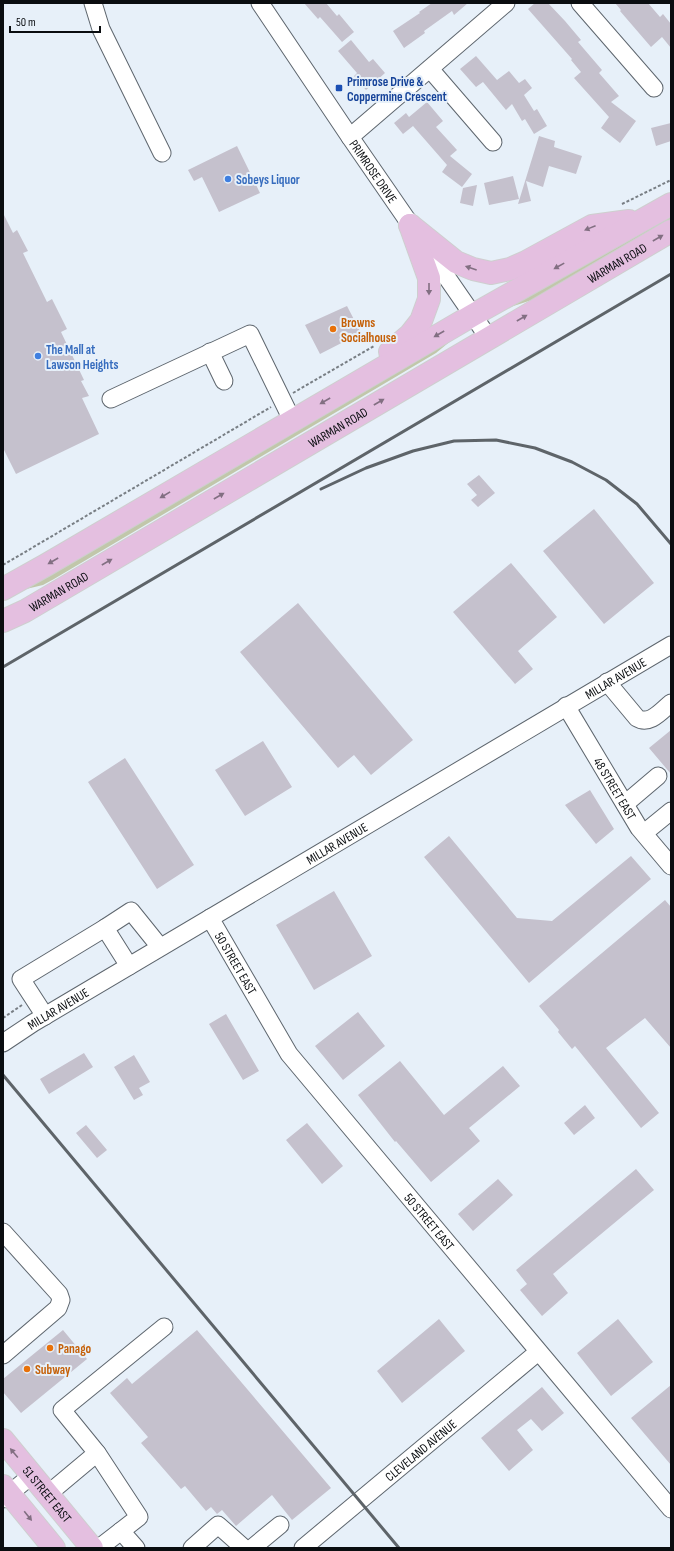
<svg xmlns="http://www.w3.org/2000/svg" width="674" height="1551" viewBox="0 0 674 1551" font-family="'Sofia Sans Condensed',sans-serif">
  <rect width="100%" height="100%" fill="#e7f0f9"/>
  <path fill="#c1c7aa" d="M671,213V220L550,291L532,300L507,308Z
    M453,339L436,353L54,579L43,585L22,590Z"/>
  <path fill="#c5c1cd" d="M304,3H326L337,16L339,14L354,32L342,42L320,17L318,19Z
    M432,3H468L454,15L452,11L424,31L425,33L404,48L393,31L420,13L419,12Z
    M535,3H548L565,21L581,40L578,42L602,70L599,73L619,96L611,102L636,121L620,143L601,128L609,117L574,78L581,72L571,60L572,59L528,9Z
    M615,3H648L660,17L663,14L671,24V48L662,37L651,47L620,11L621,10Z
    M351,40L369,62L373,59L385,73L366,90L354,76L357,73L338,51Z
    M476,56L497,80L509,71L519,83L525,79L532,88L524,95L534,111L537,109L547,126L534,134L525,119L522,121L512,104L506,110L483,82L476,87L460,69Z
    M427,102L443,121L436,127L457,150L450,156L472,174L462,187L442,172L447,165L413,126L403,134L394,123L406,113L409,117Z
    M671,123V141L656,146L651,128Z
    M539,136L555,141L554,147L582,156L576,174L549,166L543,187L526,181L531,201L518,204Z
    M237,146L260,193L219,212L202,177L194,181L188,170Z
    M513,176L519,199L489,205L484,183Z
    M477,185L473,206L460,203L463,188Z
    M3,213L13,233L17,230L28,251L23,253L47,302L52,299L67,329L61,332L84,380L81,381L89,396L82,398L99,434L16,474L3,448Z
    M347,306L361,333L320,354L305,325Z
    M479,475L495,493L478,507L471,500L477,495L467,484Z
    M594,509L654,583L604,624L543,551Z
    M511,563L557,617L518,651L533,669L515,684L453,612Z
    M298,603L413,740L371,775L354,755L338,768L240,652Z
    M671,730V774L649,748Z
    M263,741L292,787L245,816L215,770Z
    M125,758L194,865L157,889L88,782Z
    M590,790L614,829L596,844L565,805Z
    M449,836L517,918L552,921L631,856L651,879L529,983L424,857Z
    M334,891L372,956L314,990L276,925Z
    M665,900L671,907V1048L645,1018L606,1048L659,1113L641,1128L575,1046L572,1049L558,1032L559,1030L539,1006Z
    M358,1012L385,1046L343,1080L315,1046Z
    M226,1014L259,1071L243,1080L209,1024Z
    M84,1053L93,1067L49,1094L40,1079Z
    M134,1055L150,1082L139,1088L143,1095L134,1100L114,1067Z
    M400,1061L444,1115L503,1066L520,1086L469,1128L480,1141L431,1182L396,1141L395,1142L358,1095Z
    M585,1105L595,1118L574,1135L564,1123Z
    M307,1123L343,1166L322,1184L286,1140Z
    M86,1125L107,1150L97,1158L76,1133Z
    M636,1169L654,1190L553,1274L568,1293L542,1316L520,1290L527,1284L516,1270Z
    M498,1179L513,1195L473,1231L458,1214Z
    M439,1319L465,1351L402,1403L377,1371Z
    M618,1319L653,1362L611,1396L577,1353Z
    M63,1330L87,1359L21,1413L3,1392V1379Z
    M197,1330L331,1488L292,1520L272,1495L236,1526L222,1510L217,1514L211,1507L206,1511L185,1486L181,1489L141,1443L148,1437L110,1393L127,1378L132,1384Z
    M671,1385V1465L631,1418Z
    M542,1387L564,1413L542,1431L531,1419L517,1430L533,1450L509,1471L481,1438Z"/>
  <g fill="none" stroke-linecap="round" stroke-linejoin="round">
    <defs>
      <g id="minor">
        <path d="M93,3L101,29L162,153"/>
        <path id="s1" d="M260,3L350,137L488,337"/>
        <path d="M580,3L654,88"/>
        <path d="M430,69L493,142"/>
        <path d="M350,137L506,3"/>
        <path d="M210,352L224,381"/>
        <path d="M111,399L250,334L292,420"/>
        <path d="M607,682L637,718C650,726 662,710 671,703"/>
        <path id="s2" d="M566,706L639,828L671,866"/>
        <path d="M625,804L658,776"/>
        <path d="M644,833L671,811"/>
        <path id="s3" d="M210,918L289,1054L671,1509"/>
        <path d="M105,928L131,911L160,947"/>
        <path d="M45,1016L21,979L105,928L129,966"/>
        <path id="s4" d="M3,1043L33,1023L671,645"/>
        <path d="M3,1232L59,1294L61,1300L58,1308L3,1355"/>
        <path d="M97,1453L139,1517L121,1531"/>
        <path d="M48,1494L97,1453L62,1410L164,1327"/>
        <path d="M3,1499L32,1475"/>
        <path d="M99,1548L121,1531L136,1548"/>
        <path d="M192,1548L218,1525L244,1548"/>
        <path d="M252,1548L280,1525"/>
        <path id="s5" d="M303,1548L538,1352"/>
      </g>
      <g id="major">
        <path d="M410,225L456,262L473,269L491,273L510,269L526,262L592,226L629,221"/>
        <path d="M390,352L410,335L421,321L429,299V278L410,225"/>
        <path d="M3,589L46,565L473,315L671,204"/>
        <path id="s6" d="M3,621L25,611L671,231"/>
        <path id="s7" d="M3,1440L92,1548"/>
        <path d="M3,1486L54,1548"/>
      </g>
    </defs>
    <use href="#minor" stroke="#5e666e" stroke-width="19"/>
    <use href="#major" stroke="#cecfcf" stroke-width="24"/>
    <path stroke="#787e84" stroke-width="2" stroke-dasharray="3 2" stroke-linecap="butt" d="M622,204L671,180
      M293,393L374,346
      M3,565L271,407
      M3,1018L22,1005"/>
    <use href="#minor" stroke="#fff" stroke-width="17"/>
    <use href="#major" stroke="#e4bfe0" stroke-width="22"/>
    <path stroke="#5e6469" stroke-width="3" d="M321,489L366,468L413,451L454,441L496,440L535,448L572,462L606,480L637,504L671,544
      M3,667L671,274
      M3,1075L399,1548"/>
  </g>
  <defs><path id="oneway-solid" d="M-6-.8H1V-3.2L6.5 0L1 3.2V.8H-6Z"/></defs>
  <g fill="#826f82">
    <use href="#oneway-solid" transform="translate(590 228) rotate(158)"/>
    <use href="#oneway-solid" transform="translate(658 238) rotate(-30)"/>
    <use href="#oneway-solid" transform="translate(559 266) rotate(151)"/>
    <use href="#oneway-solid" transform="translate(471 268) rotate(-161)"/>
    <use href="#oneway-solid" transform="translate(429 289) rotate(90)"/>
    <use href="#oneway-solid" transform="translate(522 318) rotate(-30)"/>
    <use href="#oneway-solid" transform="translate(439 334) rotate(150)"/>
    <use href="#oneway-solid" transform="translate(325 401) rotate(150)"/>
    <use href="#oneway-solid" transform="translate(379 402) rotate(-30)"/>
    <use href="#oneway-solid" transform="translate(165 495) rotate(149)"/>
    <use href="#oneway-solid" transform="translate(219 496) rotate(-30)"/>
    <use href="#oneway-solid" transform="translate(53 561) rotate(150)"/>
    <use href="#oneway-solid" transform="translate(107 562) rotate(-30)"/>
    <use href="#oneway-solid" transform="translate(14 1453) rotate(-130)"/>
    <use href="#oneway-solid" transform="translate(28 1516) rotate(51)"/>
  </g>
  <rect fill="#1a4fb4" stroke="#e7f0f9" stroke-width="1.5" x="335" y="84" width="8" height="8" rx="2"/>
  <g fill="#3f7fe0" stroke="#e7f0f9" stroke-width="1.5">
    <circle cx="228" cy="179" r="4"/>
    <circle cx="38" cy="356" r="4"/>
  </g>
  <g fill="#e8710a" stroke="#e7f0f9" stroke-width="1.5">
    <circle cx="333" cy="329" r="4"/>
    <circle cx="50" cy="1348" r="4"/>
    <circle cx="27" cy="1369" r="4"/>
  </g>
  <g text-anchor="middle" stroke-width="4" stroke-linejoin="round" paint-order="stroke">
    <g font-size="13" font-weight="bold" fill="#164399" stroke="#e7f0f9" text-anchor="start">
      <text x="347" y="86">Primrose Drive &amp;<tspan x="347" dy="15">Coppermine Crescent</tspan></text>
    </g>
    <g font-size="13" fill="#0a0d10" stroke="#e7f0f9">
      <text dy="5" stroke="none"><textPath href="#s1" startOffset="203">PRIMROSE DRIVE</textPath></text>
      <text dy="5" stroke="none"><textPath href="#s6" startOffset="711">WARMAN ROAD</textPath></text>
      <text dy="5" stroke="none"><textPath href="#s6" startOffset="387">WARMAN ROAD</textPath></text>
      <text dy="5" stroke="none"><textPath href="#s6" startOffset="63">WARMAN ROAD</textPath></text>
      <text dy="5" stroke="none"><textPath href="#s4" startOffset="713">MILLAR AVENUE</textPath></text>
      <text dy="5" stroke="none"><textPath href="#s2" startOffset="96">48 STREET EAST</textPath></text>
      <text dy="5" stroke="none"><textPath href="#s4" startOffset="389">MILLAR AVENUE</textPath></text>
      <text dy="5" stroke="none"><textPath href="#s3" startOffset="52">50 STREET EAST</textPath></text>
      <text dy="5" stroke="none"><textPath href="#s4" startOffset="65">MILLAR AVENUE</textPath></text>
      <text dy="5" stroke="none"><textPath href="#s3" startOffset="376">50 STREET EAST</textPath></text>
      <text dy="5" stroke="none"><textPath href="#s5" startOffset="153">CLEVELAND AVENUE</textPath></text>
      <text dy="5" stroke="none"><textPath href="#s7" startOffset="70">51 STREET EAST</textPath></text>
    </g>
    <g font-size="13" font-weight="bold" fill="#366cbe" stroke="#e7f0f9" text-anchor="start">
      <text x="236" y="184">Sobeys Liquor</text>
      <text x="46" y="354">The Mall at<tspan x="46" dy="15">Lawson Heights</tspan></text>
    </g>
    <g font-size="13" font-weight="bold" fill="#c56008" stroke="#e7f0f9" text-anchor="start">
      <text x="341" y="327">Browns<tspan x="341" dy="15">Socialhouse</tspan></text>
      <text x="58" y="1353">Panago</text>
      <text x="35" y="1374">Subway</text>
    </g>
  </g>
  <rect width="674" height="1551" fill="none" stroke="#0a0d10" stroke-width="8"/>
  <path d="M10 26v6h90v-6" fill="none" stroke="#0a0d10" stroke-width="2"/>
  <text x="16" y="26" font-size="12" fill="#0a0d10" stroke="#e7f0f9" stroke-width="3" paint-order="stroke">50 m</text>
</svg>
